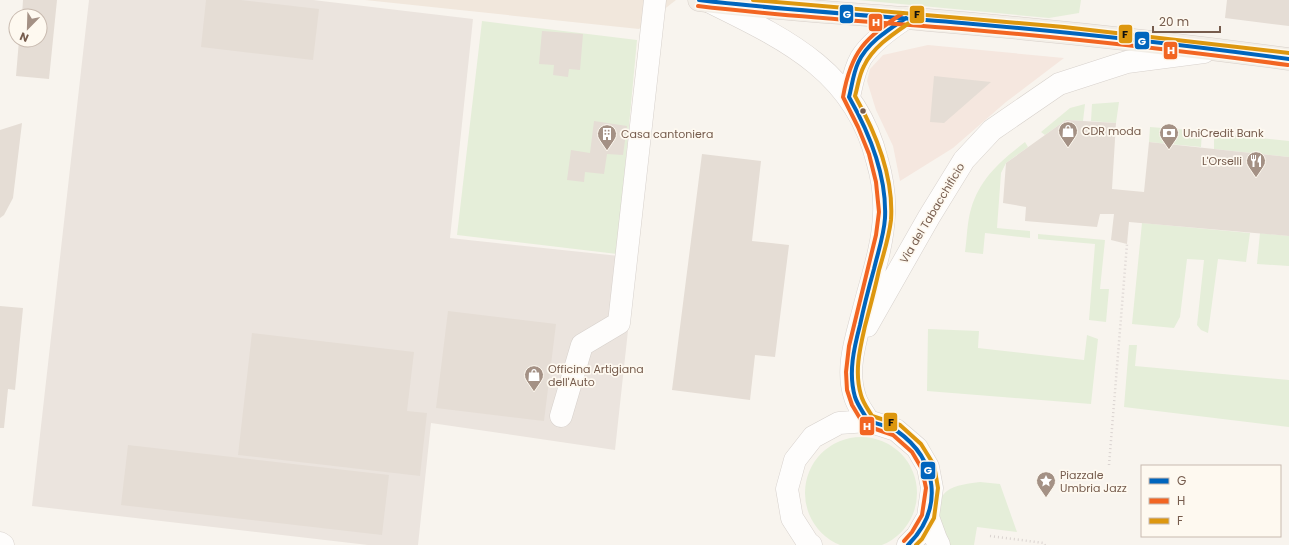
<svg xmlns="http://www.w3.org/2000/svg" width="1289" height="545" viewBox="0 0 1289 545" font-family="Poppins,sans-serif">
  <rect width="100%" height="100%" fill="#f8f4ee"/>
  <path fill="#f1e7dc" d="M365,0H676L639,29Z"/>
  <path fill="#f5e7df" d="M928,45L1064,58L1006,102L953,148L900,181L893,146L876,110L867,81L870,69L883,55Z"/>
  <path fill="#ebe4de" d="M89,0H313L473,19L450,238L619,256L657,64L615,450L431,423L418,545H368L32,506Z"/>
  <path fill="#e5eed9" d="M858,0H1081L1079,13L1049,18Z
    M482,21L637,40L617,254L457,235Z
    M1119,102L1116,123L1091,121L1092,104Z
    M1085,104L1083,121L1066,120L1045,135L1041,132L1070,108Z
    M1150,127L1202,131L1201,147L1149,142Z
    M1214,133L1289,141V157L1214,149Z
    M1025,142L1028,147L1006,163L1001,173L997,228L1030,231V238L985,233L983,254L965,252C967,239 967,222 971,209C980,178 1001,161 1025,142Z
    M1142,223L1250,233L1246,262L1218,259L1208,333L1201,330L1197,325L1204,260L1187,259L1180,317L1174,328L1132,324Z
    M1260,233L1289,236V266L1257,264Z
    M1038,234L1105,240L1100,289H1109L1106,322L1089,320L1095,244L1038,239Z
    M928,329L979,331L978,348L1084,360L1087,335L1098,339L1091,404L927,391Z
    M1129,345H1137L1135,366L1289,380V427L1124,407Z
    M805 493a56 56 0 1 1 112 0a56 56 0 1 1-112 0Z
    M980,482L1000,484L1017,532L977,527L974,545H946C941,530 932,503 947,491C954,485 971,483 980,482Z"/>
  <path fill="#e5ddd5" d="M23,0H57L49,79L16,76L19,40H40V16H22Z
    M206,0H241L319,9L313,60L201,47Z
    M1227,0H1289V26L1225,18Z
    M542,31L583,34L580,70L569,69L568,77L553,75L554,65L539,64Z
    M934,76L991,82L944,123L930,122Z
    M1066,120L1116,123L1112,189L1144,192L1149,142L1289,157V236L1129,222L1127,244L1111,240L1114,214H1100L1097,227L1025,221L1026,207L1003,203L1006,163Z
    M594,121L627,126L623,155L607,154L604,174L585,172L584,182L567,180L571,150L590,153Z
    M22,123L13,198L4,215L0,218V130Z
    M702,154L761,161L752,241L789,245L775,357L755,355L750,400L672,390Z
    M0,306L23,308L15,390L8,389L4,428H0Z
    M448,311L556,324L544,421L436,408Z
    M252,333L414,352L407,411L427,413L420,476L238,455Z
    M128,445L389,475L382,535L121,505Z"/>
  <g fill="none" stroke-linecap="round" stroke-linejoin="round">
    <defs>
      <path id="minor" d="M710,2C785,39 855,71 877,160C882,177 885,196 884,214C883,246 872,277 864,308C857,336 845,368 855,397C857,405 864,413 868,421
        M849,97C852,84 854,70 861,58C871,42 891,28 906,18
        M867,326L929,217L964,160L992,130L1059,84L1127,62L1204,52
        M561,416L582,345L619,323L655,0
        M928,517L936,539L939,545
        M0,543L3,545
        M811,545L808,543L792,518L787,489L795,460L813,437L839,423L868,421L896,430L917,448L928,467L932,488L928,517L917,536L908,545"/>
      <path id="major" d="M699,0C775,10 852,13 928,20C1048,30 1169,43 1289,59"/>
    </defs>
    <use href="#minor" stroke="#d7d1cc" stroke-width="23"/>
    <use href="#major" stroke="#d9d1cb" stroke-width="23"/>
    <path stroke="#dad3d0" stroke-width="2.5" stroke-dasharray="1 3" stroke-linecap="butt" d="M1109,465L1127,244
      M990,536L1044,543L1045,545"/>
    <use href="#minor" stroke="#fefdfc" stroke-width="22"/>
    <use href="#major" stroke="#f2eee7" stroke-width="22"/>
    <defs>
      <path id="bus-1" d="M699,0C790,11 882,16 973,24C1079,33 1184,45 1289,59
        M868,421C864,413 858,406 855,397C848,373 854,348 860,325C864,306 869,287 874,269C878,252 884,235 885,218C887,175 870,134 849,97C852,86 853,74 858,63C867,43 888,30 906,18
        M868,421C877,424 890,426 897,431C938,460 944,509 908,545"/>
      <path id="bus-2" d="M698,6C789,17 881,22 973,30C1078,39 1183,51 1288,65
        M903,13C865,38 851,51 843,97L858,127L869,154L876,182L879,212L876,235L849,346L846,372L847,390L852,405L864,425L893,435L912,452L922,469L926,488L922,515L912,532L904,541"/>
      <path id="bus-3" d="M753,0L1064,27L1289,53
        M909,23C893,34 873,47 864,66C859,75 858,86 855,96C876,133 894,176 891,220C889,237 884,253 879,270C875,289 870,307 865,326C860,348 854,372 861,395C863,403 868,409 872,416L900,425L921,444L934,465L938,488L934,518L922,539L916,545"/>
    </defs>
    <use href="#bus-1" stroke="#fef9f0" stroke-width="7"/>
    <use href="#bus-2" stroke="#fef9f0" stroke-width="7"/>
    <use href="#bus-3" stroke="#fef9f0" stroke-width="7"/>
    <use href="#bus-1" stroke="#0065bd" stroke-width="4"/>
    <use href="#bus-2" stroke="#f26522" stroke-width="4"/>
    <use href="#bus-3" stroke="#dd970f" stroke-width="4"/>
  </g>
  <defs>
    <symbol id="shop-pin" viewBox="-11 -11 22 30"><path d="M0 17L-7.5 6A9.5 9.5 0 1 1 7.5 6Z" fill="#a49185" stroke="#fef9f0"/><path d="M-5-2.5h2.3a2.7 3.5 0 0 1 5.4 0H5L5.5 6h-11ZM-1.5-2.5h3a1.5 2.3 0 0 0-3 0Z" fill="#fff"/></symbol>
    <symbol id="bank-pin" viewBox="-11 -11 22 30"><path d="M0 17L-7.5 6A9.5 9.5 0 1 1 7.5 6Z" fill="#a49185" stroke="#fef9f0"/><path d="M-6-4H6V4H-6ZM0-2.3a2.3 2.3 0 1 0 0 4.6a2.3 2.3 0 1 0 0-4.6Z" fill="#fff"/></symbol>
    <symbol id="building-pin" viewBox="-11 -11 22 30"><path d="M0 17L-7.5 6A9.5 9.5 0 1 1 7.5 6Z" fill="#a49185" stroke="#fef9f0"/><path d="M-4-6H4V6H1V3H-1V6H-4ZM-2.5-4.3h1.7v1.8h-1.7ZM.8-4.3h1.7v1.8H.8ZM-2.5-1h1.7V.8h-1.7ZM.8-1h1.7V.8H.8Z" fill="#fff"/></symbol>
    <symbol id="restaurant-pin" viewBox="-11 -11 22 30"><path d="M0 17L-7.5 6A9.5 9.5 0 1 1 7.5 6Z" fill="#a49185" stroke="#fef9f0"/><path d="M-5-6h1v4h1v-4h1v4h1v-4h1v5L-1.5 .5V6h-2V.5L-5-1ZM5-6V6H3V1.5H1.5Q1.5-4 5-6Z" fill="#fff"/></symbol>
    <symbol id="sight-pin" viewBox="-11 -11 22 30"><path d="M0 17L-7.5 6A9.5 9.5 0 1 1 7.5 6Z" fill="#a49185" stroke="#fef9f0"/><path d="M0-6L1.8-2.2L6-1.7L2.9 1.2L3.7 5.4L0 3.3L-3.7 5.4L-2.9 1.2L-6-1.7L-1.8-2.2Z" fill="#fff"/></symbol>
  </defs>
  <g fill-rule="evenodd">
    <use href="#shop-pin" x="1057" y="120" width="22" height="30"/>
    <use href="#bank-pin" x="1158" y="122" width="22" height="30"/>
    <use href="#building-pin" x="596" y="123" width="22" height="30"/>
    <use href="#restaurant-pin" x="1245" y="150" width="22" height="30"/>
    <use href="#shop-pin" x="523" y="364" width="22" height="30"/>
    <use href="#sight-pin" x="1035" y="470" width="22" height="30"/>
  </g>
  <circle fill="#765c4d" stroke="#fef9f0" stroke-width="1.5" cx="863" cy="111" r="3.5"/>
  <g text-anchor="middle" stroke-width="3.5" stroke-linejoin="round" paint-order="stroke">
    <g font-size="11" fill="#765c4d" stroke="#fef9f0" text-anchor="start">
      <text x="1082" y="135">CDR moda</text>
      <text x="1183" y="137">UniCredit Bank</text>
      <text x="621" y="138">Casa cantoniera</text>
      <text x="1242" y="165" text-anchor="end">L'Orselli</text>
      <text x="548" y="373">Officina Artigiana<tspan x="548" dy="13">dell'Auto</tspan></text>
      <text x="1060" y="479">Piazzale<tspan x="1060" dy="13">Umbria Jazz</tspan></text>
    </g>
    <g font-size="11" fill="#765c4d" stroke="#fef9f0">
      <text transform="translate(932 213) rotate(-59)" y="4">Via del Tabacchificio</text>
    </g>
  </g>
  <g stroke="#fef9f0" stroke-width="1.5">
    <rect x="839" y="4" width="15" height="20" rx="4" fill="#0065bd"/>
    <rect x="909" y="5" width="16" height="19" rx="4" fill="#dd970f"/>
    <rect x="868" y="13" width="15" height="19" rx="4" fill="#f26522"/>
    <rect x="1118" y="24" width="15" height="20" rx="4" fill="#dd970f"/>
    <rect x="1134" y="31" width="16" height="19" rx="4" fill="#0065bd"/>
    <rect x="1163" y="41" width="15" height="19" rx="4" fill="#f26522"/>
    <rect x="883" y="412" width="15" height="20" rx="4" fill="#dd970f"/>
    <rect x="859" y="416" width="16" height="20" rx="4" fill="#f26522"/>
    <rect x="920" y="461" width="16" height="19" rx="4" fill="#0065bd"/>
  </g>
  <g font-size="11" text-anchor="middle" font-weight="bold" fill="#fff">
    <text x="847" y="18">G</text>
    <text x="876" y="26">H</text>
    <text x="1142" y="45">G</text>
    <text x="1171" y="54">H</text>
    <text x="867" y="430">H</text>
    <text x="928" y="474">G</text>
  </g>
  <g font-size="11" text-anchor="middle" font-weight="bold" fill="#111">
    <text x="917" y="18">F</text>
    <text x="1125" y="38">F</text>
    <text x="891" y="426">F</text>
  </g>
  <rect x="1141" y="465" width="140" height="72" fill="#fef9f0" stroke="#c8baaf"/>
  <rect x="1149" y="478" width="20" height="6" fill="#0065bd" stroke="#c8baaf"/>
  <text x="1177" y="485" font-size="12" fill="#765c4d">G</text>
  <rect x="1149" y="498" width="20" height="6" fill="#f26522" stroke="#c8baaf"/>
  <text x="1177" y="505" font-size="12" fill="#765c4d">H</text>
  <rect x="1149" y="518" width="20" height="6" fill="#dd970f" stroke="#c8baaf"/>
  <text x="1177" y="525" font-size="12" fill="#765c4d">F</text>
  <g transform="translate(28 28) rotate(203)"><circle r="19" fill="#fef9f0" stroke="#c8baaf"/>
  <path d="M0-3L7 15L0 10L-7 15Z" fill="#a49185"/>
  <text y="-6" font-size="11" font-weight="bold" text-anchor="middle" fill="#765c4d">N</text>
  </g>
  <path d="M1153 26v6h67v-6" fill="none" stroke="#765c4d" stroke-width="2"/>
  <text x="1159" y="26" font-size="12" fill="#765c4d" stroke="#fef9f0" stroke-width="3" paint-order="stroke">20 m</text>
</svg>
